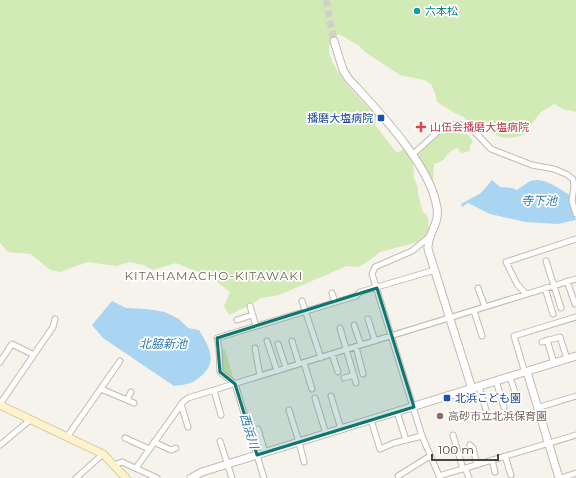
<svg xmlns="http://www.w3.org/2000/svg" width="576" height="478" viewBox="0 0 576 478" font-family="Montserrat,'Noto Sans JP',sans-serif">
  <rect width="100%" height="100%" fill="#f6f3ec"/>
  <path fill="#d2eab5" d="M0,0H576V112L563,109L554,104L541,112L523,135C506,140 497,140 486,125H476L468,123L464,117L453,112L437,102L435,93L431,84L424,80L400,75L365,52L359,46L339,34C336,36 331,38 330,42C322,64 363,102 377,117L375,125L397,153L404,149L413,163L414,178L418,188V194L423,212L428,217L429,232L422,241L380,252L366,263L358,267L347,266L279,295L261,298L246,307L229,315L224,306L230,292L216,281L201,273L176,263L153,270L143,265L130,262L116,266L88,262L60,272L50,270L31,254L8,252L0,243Z
    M454,127C461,127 469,135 473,141L470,146V151L461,153L458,148C451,149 448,154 444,159C441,162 437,163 434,164L433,180L432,181C429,175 418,158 418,154C429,144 439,130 454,127Z
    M225,349L234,381L222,372L221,350Z"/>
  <path fill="#a9d4f2" d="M492,180L500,187L512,188L517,190C522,187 526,183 531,181C544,176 559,189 570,195L569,202L576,220L558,224L525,222L490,214L468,203L462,207L461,204L481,193Z
    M112,301L126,308L146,309L165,312L179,319L188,328L199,330C209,347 219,362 200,377C192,384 184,385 174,386L103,338L92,325Z"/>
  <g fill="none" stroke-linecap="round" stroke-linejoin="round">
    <path stroke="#d4d0c8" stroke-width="7" stroke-dasharray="7 3.5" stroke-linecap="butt" d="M326,0L334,41"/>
    <defs>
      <path id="minor" d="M412,155L443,127L458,124L472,129L491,149L532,165L554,169L566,174L573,179L574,186L572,201L576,214
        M429,237L412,251L375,267L372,274L422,436L440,478
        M546,261L561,308
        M567,281L575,304
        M478,288L485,307
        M545,288L553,314
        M332,293L335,302
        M526,294L517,284L506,262L576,239
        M302,301L321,358
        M250,306L256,326
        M474,311L482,336
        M368,319L375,341
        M237,320L252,315
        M354,325L361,345
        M340,328L356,383
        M547,340L554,363
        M267,341L277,371
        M292,341L299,364
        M542,342L560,337L567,359
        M278,344L286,368
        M356,347L363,374
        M255,348L260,376
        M332,354L338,372
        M0,362L12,344L34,355
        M304,363L312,389
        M525,373L514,336L576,317
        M510,377L517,398
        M344,378L354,375
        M496,381L504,407
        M479,387L486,410
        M101,389L134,403
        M214,390L221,415
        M331,396L341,429
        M315,398L326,434
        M127,400L131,392
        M0,404L53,327L55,319
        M181,404L188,427
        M537,408L576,396
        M289,410L299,442
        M397,412L406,440
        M371,420L380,449L394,443L422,436
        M258,429L265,453
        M453,435L463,469
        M67,437L120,361
        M125,438L149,449
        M220,441L232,478
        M154,442L171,450L176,448
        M299,442L304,462
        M0,445L30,420
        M470,445L473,448L477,465
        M505,456L511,475
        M492,460L495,472
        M114,465L122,462L157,478
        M136,468L183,402L188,398L576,279
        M465,468L469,478
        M398,476L430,456
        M439,476L576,435
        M76,478L103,454
        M264,478L235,384L220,372L219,347L217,338L356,296L360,292L435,270
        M561,478L576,473"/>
      <path id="tertiary" d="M334,41L343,70L348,78C377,110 431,165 437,208C440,224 427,234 428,249L472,389
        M527,372L559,478
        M191,478L202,472L576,356"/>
      <path id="secondary" d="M0,405L103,454L126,478"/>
    </defs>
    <use href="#minor" stroke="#c2bbae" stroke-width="7"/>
    <use href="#tertiary" stroke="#c2bbae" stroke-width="9"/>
    <use href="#secondary" stroke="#d6c79b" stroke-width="9"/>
    <use href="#minor" stroke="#fff" stroke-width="5"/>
    <use href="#tertiary" stroke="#fff" stroke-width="7"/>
    <use href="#secondary" stroke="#fff3cd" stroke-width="7"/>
  </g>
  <path fill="#0f766e" fill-opacity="0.2" stroke="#0f766e" stroke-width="3" stroke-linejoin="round" d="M377,288L414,407L257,455L235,384L220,372L217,338Z"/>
  <circle fill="#0f9aa8" stroke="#fff" stroke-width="1.5" cx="417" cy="11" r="4"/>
  <g fill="#1a4fb4" stroke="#fff" stroke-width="1.5">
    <rect x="377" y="114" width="8" height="8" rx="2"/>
    <rect x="443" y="394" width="8" height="8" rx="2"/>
  </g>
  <path fill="#e0444e" stroke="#fff" stroke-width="1.5" d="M419 121h4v4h4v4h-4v4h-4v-4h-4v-4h4z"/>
  <circle fill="#8d6e63" stroke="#fff" stroke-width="1.5" cx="440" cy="416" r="4"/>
  <g text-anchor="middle" stroke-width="3.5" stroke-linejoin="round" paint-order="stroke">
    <g font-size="11" fill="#0d838f" stroke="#fff" text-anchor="start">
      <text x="425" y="15">六本松</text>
    </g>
    <g font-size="11" fill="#164399" stroke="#fff" text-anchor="end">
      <text x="373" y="122">播磨大塩病院</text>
      <text x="455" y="402" text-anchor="start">北浜こども園</text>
    </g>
    <g font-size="11" fill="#be3a42" stroke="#fff" text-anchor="start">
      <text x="430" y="131">山伍会播磨大塩病院</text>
    </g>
    <g font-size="11" fill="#785e54" stroke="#fff" text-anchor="start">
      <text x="448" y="420">高砂市立北浜保育園</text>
    </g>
    <g font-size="12" font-style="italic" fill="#2e7ab2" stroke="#fff">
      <text x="539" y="205">寺下池</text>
      <text x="163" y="348">北脇新池</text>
      <text transform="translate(249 431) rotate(73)" y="4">西浜川</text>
    </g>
    <g font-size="12" letter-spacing="1" fill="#6e6250" stroke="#fff">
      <text x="214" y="280">KITAHAMACHO-KITAWAKI</text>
    </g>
  </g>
  <path d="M432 454v6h66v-6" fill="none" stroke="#4b4439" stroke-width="2"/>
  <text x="438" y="454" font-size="12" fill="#4b4439" stroke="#ffffff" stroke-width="3" paint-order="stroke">100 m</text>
</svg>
